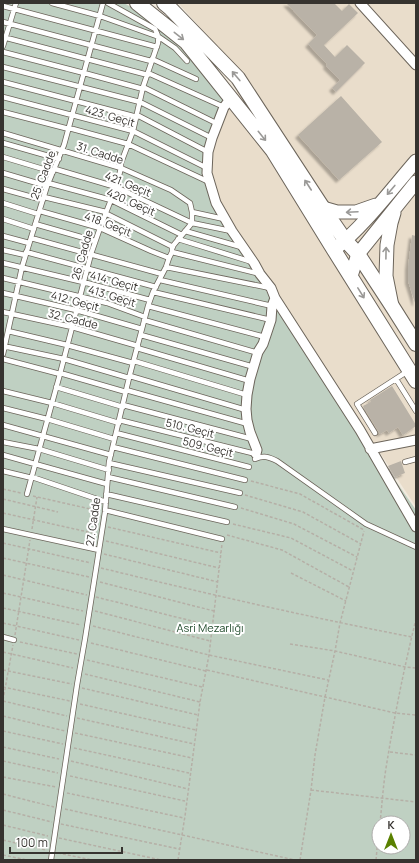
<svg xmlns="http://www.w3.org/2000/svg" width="419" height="863" viewBox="0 0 419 863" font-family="Manrope,sans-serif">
  <defs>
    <filter id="shadow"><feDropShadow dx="-3" dy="3" stdDeviation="1" flood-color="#0004"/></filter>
  </defs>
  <rect width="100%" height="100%" fill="#f1eade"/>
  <path fill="#e9ddcb" d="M178,3H416V507L214,203L207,165L230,98L248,80Z"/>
  <path fill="#bfd0c2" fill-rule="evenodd" d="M3,3H124L153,20L230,98L207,153L206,173L257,276L270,297L312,361L416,510V860H3ZM379,823H403V847H379Z"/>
  <path fill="#b9b2a7" filter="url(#shadow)" d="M286,3H334L342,11L349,4L358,13L324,45L335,57L347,45L365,63L336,92L332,88L340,80L326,66L327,64L308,44L317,35Z
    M341,96L382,142L339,180L298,135Z
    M412,235L416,236V303H415L408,281V267Z
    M392,386L416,425V426L403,435L398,427L389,433L387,430L380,434L363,406L371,402L370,400Z
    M401,461L405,473L395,477L388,466Z"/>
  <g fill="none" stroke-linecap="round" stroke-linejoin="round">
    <defs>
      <path id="lane" d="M52,3L100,16L159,37L175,48L187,61
        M3,6L157,47
        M3,22L151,61
        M3,37L148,75
        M3,46L16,3
        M3,52L84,73L143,89
        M152,59L196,79
        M3,67L140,102
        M148,73L224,107
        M3,82L137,117
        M143,87L218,124
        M3,97L133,131L207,168
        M140,102L212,138
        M3,112L69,129
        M137,115L208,152
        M69,128L128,144L209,182
        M3,133L121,168L171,190L190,203L192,212V223L172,247V252L169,258L166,267L153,292L148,306L129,378L109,462L105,512L85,639L77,685L51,860
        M3,143L59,159
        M3,157L53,172
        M55,169L116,187L192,223L231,231
        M3,173L47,186
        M48,183L111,200L182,235
        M3,189L43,200
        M44,197L106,212
        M3,203L38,214
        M40,211L100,228L151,251L169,258
        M192,212L224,219
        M105,213L173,247
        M3,219L34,229
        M35,224L95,241
        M185,231L241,247
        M3,236L29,243
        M31,238L162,274
        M178,239L252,262
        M3,250L25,255
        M26,252L156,287
        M172,252L260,274
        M3,263L83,282L150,300
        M166,267L270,288
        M3,278L107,303L145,317
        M160,280L272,306
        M153,292L271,320
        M3,293L76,310L142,329
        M148,306L265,337
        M3,312L72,327L138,346
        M144,320L258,353
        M8,331L67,345L133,363
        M141,335L254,367
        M3,346L64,359L129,378
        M137,348L250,381
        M3,354L22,267L47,186L64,145L103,3
        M3,359L60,374
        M134,361L247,395
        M60,373L126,392
        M130,376L246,410
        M396,379L416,411
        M56,387L123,407
        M126,390L248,424
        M3,391L52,403L119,423
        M123,405L252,439
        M3,408L47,419L114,439
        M119,420L256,454
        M3,425L111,455
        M116,433L249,467
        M375,433L357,404L408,371
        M3,442L39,449L109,470
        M113,447L245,480
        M3,455L35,464L107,484
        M255,459C264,455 269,457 277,461L366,524L416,547
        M405,462L416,459
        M109,463L240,493
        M3,471L32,478
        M32,477L106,502
        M108,477L235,507
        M27,494L60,374L91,254L100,228L116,187L121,168V163L133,131L143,87L158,43C159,37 158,34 155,29L108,3
        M106,494L227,522
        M105,510L222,539
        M3,529L99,550
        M3,637L14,640"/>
      <path id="street" d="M360,3L416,65
        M231,98L224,107L212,138L208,152L207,173L216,203L232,231L254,263L260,274L271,288L275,298L360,430L416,527
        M370,449L416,440
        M256,454L257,450L250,432L247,420L246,409L247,395L250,379L258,352L263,344L271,320L272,306L275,298"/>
      <path id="secondary" d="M323,208L337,212H356L376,205
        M334,250C365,225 390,191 416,161
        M351,276L358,254L416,182
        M392,306L386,276L387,245L391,223L394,213"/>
      <path id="primary" d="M137,3L186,42L273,151L334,250L416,381
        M164,3L170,8L238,78L323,208L345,240L358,254L392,306L416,344"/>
    </defs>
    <use href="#lane" stroke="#6c655b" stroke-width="6"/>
    <use href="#street" stroke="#6c655b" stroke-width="11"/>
    <use href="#secondary" stroke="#6c655b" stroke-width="15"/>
    <use href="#primary" stroke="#6c655b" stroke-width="16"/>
    <path stroke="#b5afa6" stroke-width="1.5" stroke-dasharray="3 2" stroke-linecap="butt" d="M251,481L300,494L364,530
      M3,489L21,493
      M245,495L303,512L361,544
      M33,496L99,511
      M3,499L58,512
      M241,508L294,524L357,557
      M3,513L97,534
      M233,524L291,538L353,571
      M108,527L221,553
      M32,529L37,497
      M227,535L282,550L349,587
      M106,541L219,568
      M3,543L91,563
      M104,554L218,582
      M3,558L89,577
      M101,568C204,593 308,617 412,637
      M291,573L346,601
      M3,575L87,595
      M100,582L214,611
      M3,593L83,611
      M96,597L212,626
      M3,608L81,625
      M95,611L210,641
      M3,623L79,640
      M93,626L209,655L328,680
      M15,635L30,540
      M20,642L77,654
      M91,643L206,671
      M290,644L335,651L405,667L416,668
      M3,652L73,668
      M87,660L202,687
      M3,670L72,684
      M207,670L395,713L416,715
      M85,674L200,702
      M3,687L70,701
      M82,688L198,715
      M3,700L13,645
      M3,701L67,716
      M80,704L196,730
      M3,716L65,731
      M77,718L194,744
      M3,731L63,744
      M75,733L192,758
      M3,747L59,759
      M74,748L189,773
      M390,752L416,755
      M3,761L58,773
      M71,761L188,789
      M70,776L185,801
      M3,777L56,787
      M311,790L416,802
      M67,793L184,818
      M3,794L54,807
      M65,809L295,860
      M3,810L52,822
      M380,823C382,805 383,787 386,768C394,718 404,668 416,619
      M61,824L179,849
      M3,825L48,836
      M59,838L161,860
      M3,840L46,850
      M58,853L92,860
      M3,855L27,860
      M178,860L185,816L200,702L209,655L222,544
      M300,860L311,790L315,755L325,697L335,651L340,623L364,531
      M376,860L379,828"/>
    <use href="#lane" stroke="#fff" stroke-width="4.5"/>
    <use href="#street" stroke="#fff" stroke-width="9"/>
    <use href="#secondary" stroke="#fff" stroke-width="13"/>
    <use href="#primary" stroke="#fff" stroke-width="14"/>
  </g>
  <defs><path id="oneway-shaft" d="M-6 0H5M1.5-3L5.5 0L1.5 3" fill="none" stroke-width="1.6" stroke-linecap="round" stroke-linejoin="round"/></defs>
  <g stroke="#9a9997">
    <use href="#oneway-shaft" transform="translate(179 36) rotate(38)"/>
    <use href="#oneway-shaft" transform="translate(236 76) rotate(-130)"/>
    <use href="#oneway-shaft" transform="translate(262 136) rotate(51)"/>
    <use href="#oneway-shaft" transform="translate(308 185) rotate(-123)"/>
    <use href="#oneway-shaft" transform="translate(391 190) rotate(130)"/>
    <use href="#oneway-shaft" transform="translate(352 212) rotate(177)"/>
    <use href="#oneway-shaft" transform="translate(386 253) rotate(-89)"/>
    <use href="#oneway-shaft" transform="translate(361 293) rotate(58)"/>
  </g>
  <g text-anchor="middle" stroke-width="4" stroke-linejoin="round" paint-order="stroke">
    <g font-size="11" fill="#36332f" stroke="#fff">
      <text transform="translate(110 116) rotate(16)" y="4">423. Geçit</text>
      <text transform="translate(100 153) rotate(18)" y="4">31. Cadde</text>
      <text transform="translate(43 175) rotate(-69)" y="4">25. Cadde</text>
      <text transform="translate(128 184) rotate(22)" y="4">421. Geçit</text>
      <text transform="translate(131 202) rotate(24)" y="4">420. Geçit</text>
      <text transform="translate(108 224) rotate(21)" y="4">418. Geçit</text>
      <text transform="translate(82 255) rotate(-74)" y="4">26. Cadde</text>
      <text transform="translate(114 281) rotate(15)" y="4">414. Geçit</text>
      <text transform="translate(112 296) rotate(17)" y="4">413. Geçit</text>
      <text transform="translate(75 301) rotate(15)" y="4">412. Geçit</text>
      <text transform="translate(73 319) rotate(14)" y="4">32. Cadde</text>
      <text transform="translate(190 428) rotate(14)" y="4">510. Geçit</text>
      <text transform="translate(208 447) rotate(14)" y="4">509. Geçit</text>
      <text transform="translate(93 522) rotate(-82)" y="4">27. Cadde</text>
    </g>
    <g font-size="11" fill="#234d2e" stroke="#fff">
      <text x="210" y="632">Asri Mezarlığı</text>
    </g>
  </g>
  <rect width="419" height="863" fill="none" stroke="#36332f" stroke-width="8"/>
  <g transform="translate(391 835)"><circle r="19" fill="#ffffff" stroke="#afadac"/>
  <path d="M0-3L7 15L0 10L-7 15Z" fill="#5a8100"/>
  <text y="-6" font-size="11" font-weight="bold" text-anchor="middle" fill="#36332f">K</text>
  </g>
  <path d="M10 847v6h112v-6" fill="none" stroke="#36332f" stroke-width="2"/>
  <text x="16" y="847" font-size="12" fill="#36332f" stroke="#ffffff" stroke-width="3" paint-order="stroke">100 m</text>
</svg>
